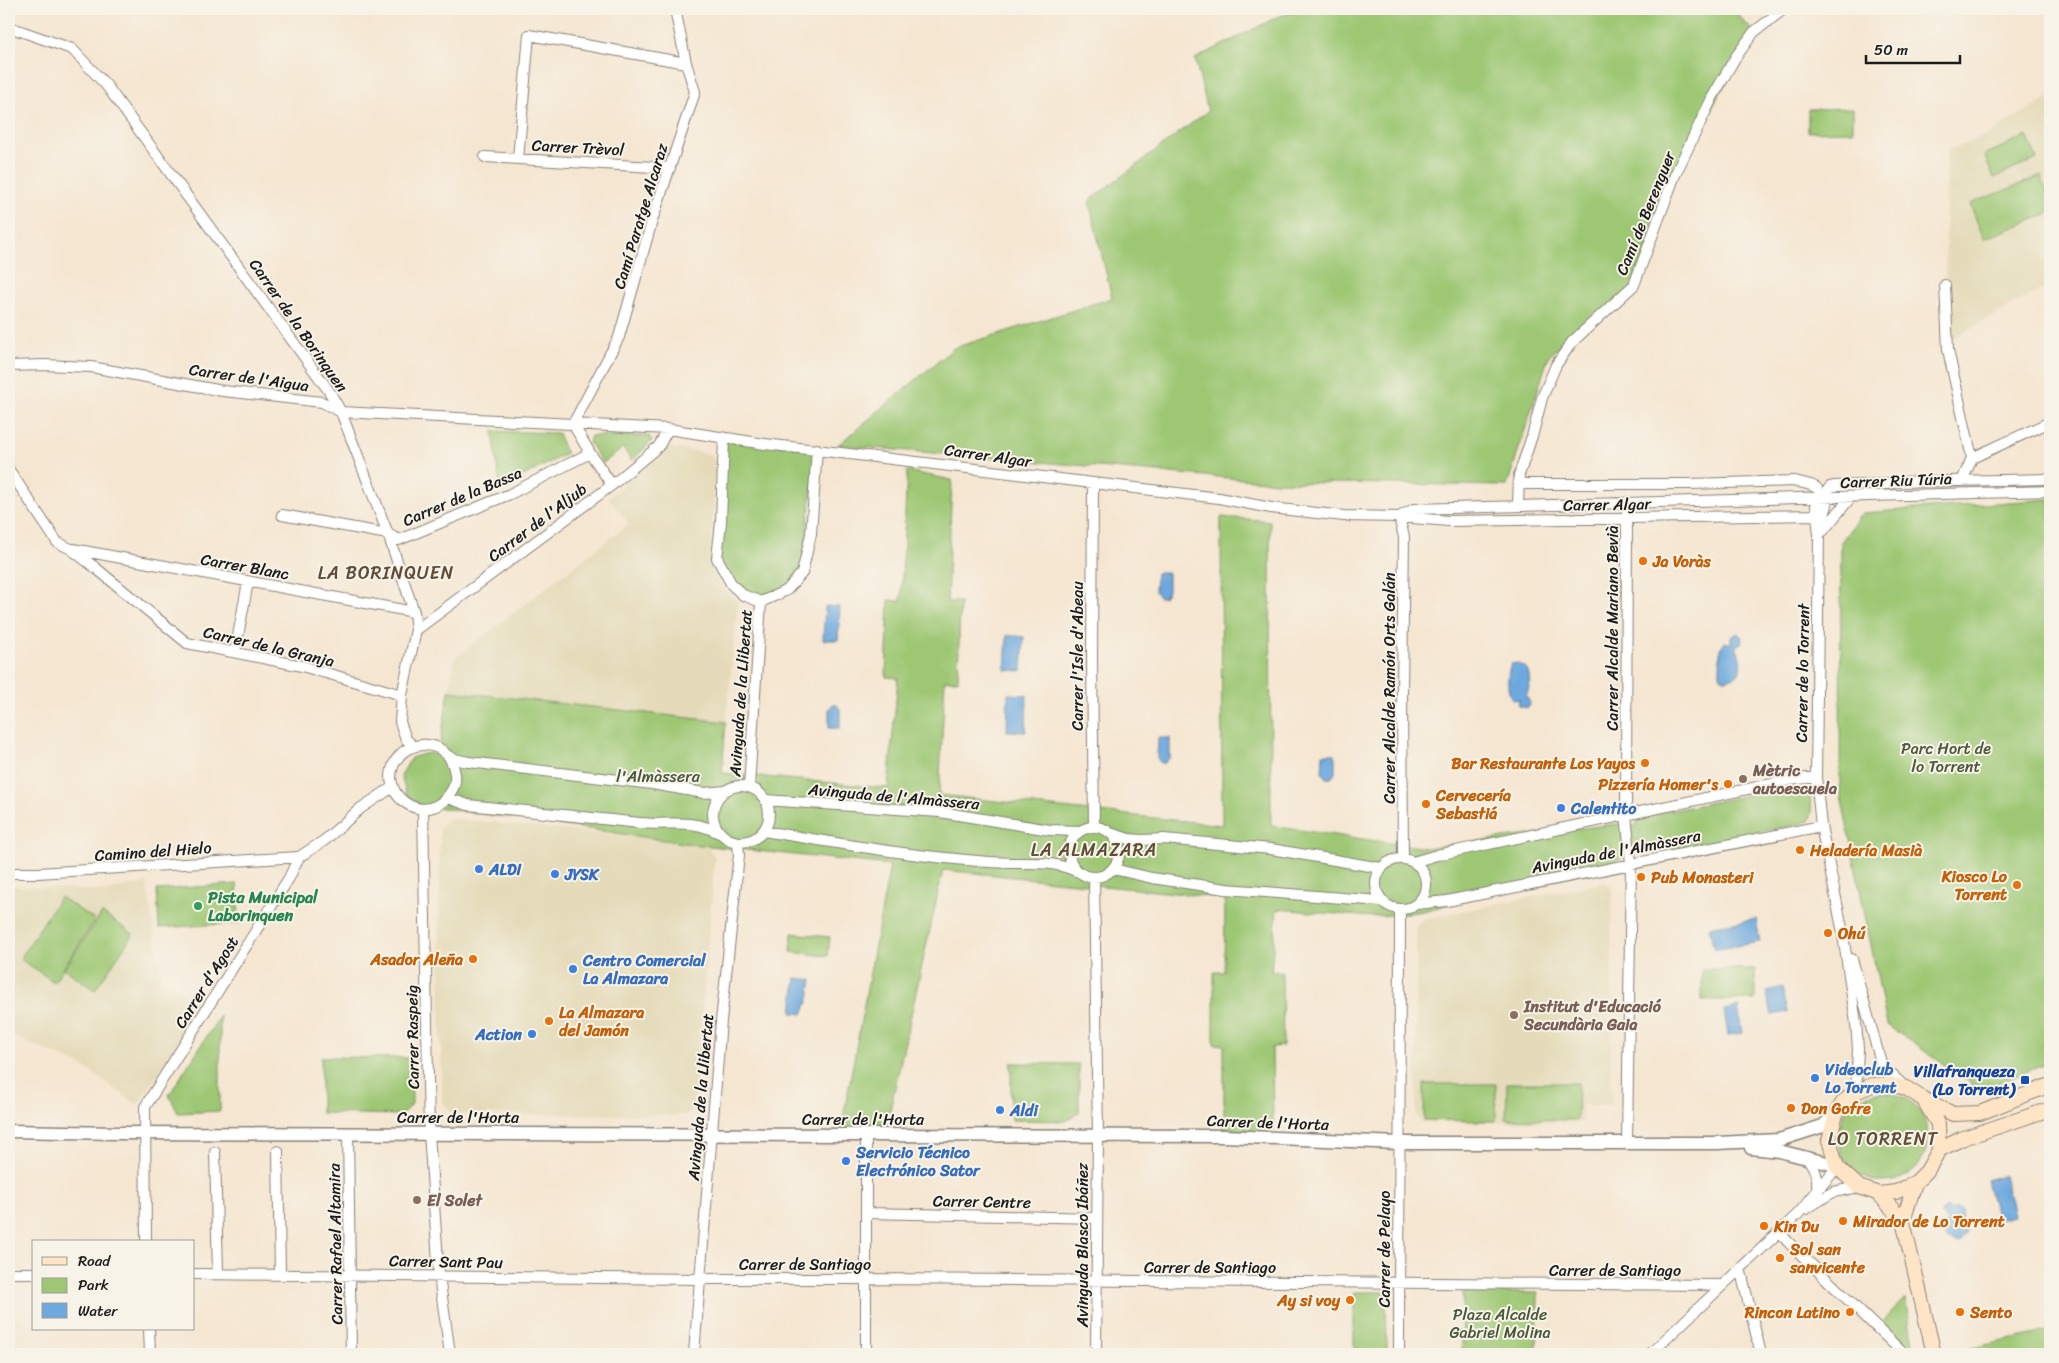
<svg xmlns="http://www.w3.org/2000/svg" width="2059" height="1363" viewBox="0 0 2059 1363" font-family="Sriracha,sans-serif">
  <rect width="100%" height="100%" fill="#f7f3e8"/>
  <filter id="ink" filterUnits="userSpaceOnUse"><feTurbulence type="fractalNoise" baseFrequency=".02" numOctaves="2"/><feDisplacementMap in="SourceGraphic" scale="10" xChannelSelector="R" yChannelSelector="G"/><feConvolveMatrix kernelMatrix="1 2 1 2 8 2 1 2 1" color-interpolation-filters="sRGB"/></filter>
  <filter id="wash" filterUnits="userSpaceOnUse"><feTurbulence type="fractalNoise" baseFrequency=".0096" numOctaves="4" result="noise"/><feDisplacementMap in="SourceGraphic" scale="20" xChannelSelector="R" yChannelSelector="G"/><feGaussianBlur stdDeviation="1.12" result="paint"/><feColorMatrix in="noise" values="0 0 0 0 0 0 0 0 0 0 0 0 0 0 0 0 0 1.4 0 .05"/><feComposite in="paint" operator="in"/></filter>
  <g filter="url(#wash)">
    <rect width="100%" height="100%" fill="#f5e6d1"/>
    <path fill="#e5dbba" d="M2050,97V286L2019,301L1947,342L1945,285L1947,151L1984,136Z
      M666,446L710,454L717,463L710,557L718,580L730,595L738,601L726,722L449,691L455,658L629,524L609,498Z
      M450,818L707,845L715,857L694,1109L684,1115L453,1114L442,1102L439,900L440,828Z
      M1605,882L1612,889L1611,1105H1582L1583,1123L1422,1122L1416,1116V926L1423,919Z
      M147,883L162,983L206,1001L138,1105L81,1065L9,1035V886L105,891Z"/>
    <path fill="#9dc773" stroke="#5c7248" d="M1303,9H1732L1754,32L1675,175L1634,285L1549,355L1507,486L1277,482L838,445L954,348L1112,298L1089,201L1208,111L1195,59L1277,17Z
      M1853,108V131L1808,132V109Z
      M2027,136L2037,159L1994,178L1984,155Z
      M2041,176L2050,201V213L1984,239L1970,204Z
      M493,431L558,433L566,454L500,488Z
      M591,436H649L652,441L632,461L623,448L603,463L589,443Z
      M724,438L817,449L802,573L787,590L761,602L744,595L717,558Z
      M907,471L952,480L947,602H960L958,680H945L939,795L1222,825L1221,517L1270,521L1271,826L1426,848L1615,824L1635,827L1638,820L1644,816L1798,785L1810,796L1812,813L1809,821L1800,824L1656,852L1642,853L1637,849L1620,859L1423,911L1373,917L1277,909L1271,971L1282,972L1283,1046L1272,1047L1273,1131L1224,1130V1045L1214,1044V972H1224L1225,898L943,870L886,1128L841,1129L890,865L691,844L421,805L407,796L401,776L411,758L428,753L438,755L449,691L726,722L722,773L888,788L898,678L886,677L889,600L901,601Z
      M2050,499V1062L1981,1090L1887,1025L1840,790L1841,542L1862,513Z
      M237,884L239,923L159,928L157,890Z
      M60,897L95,920L54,982L20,959Z
      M102,913L133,934L95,990L64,969Z
      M792,933L830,937L828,956L791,952Z
      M1702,969H1755V1000H1702Z
      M220,1016V1111L178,1113L169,1095Z
      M321,1057L411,1058L412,1104L401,1115L321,1113Z
      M1011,1063L1079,1064V1113L1066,1121L1011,1120Z
      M1507,1083H1578L1577,1120L1506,1119Z
      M1424,1084H1496V1121L1424,1120Z
      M1838 1137a45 45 0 1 1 90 0a45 45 0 1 1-90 0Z
      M1354,1292H1386L1387,1354H1354Z
      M1463,1292L1538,1293L1537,1354H1462Z
      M1905,1298L1913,1343L1908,1349L1882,1323Z
      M2050,1331V1354H1968L1967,1349Z"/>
    <path fill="#6da9de" stroke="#44627d" d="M1156,573H1168V591L1164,597H1159L1155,591Z
      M825,606L840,607L838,640H823Z
      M1738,633L1743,638L1742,643L1735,646C1740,650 1743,669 1738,674C1735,677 1729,678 1726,680L1721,677L1720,674V648L1725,642L1731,644V637Z
      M1007,635L1024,637L1022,671L1005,670Z
      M1517,663C1520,666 1525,666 1527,669C1531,676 1530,692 1525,696L1527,697L1530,703L1527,708L1518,706L1519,699L1513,700C1506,694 1507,672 1511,664Z
      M1008,694L1027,695L1026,732L1007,731Z
      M836,704L840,709V728H829V709L832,705Z
      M1158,738H1170V757L1165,763H1160L1157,757Z
      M1323,754H1335V773L1331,778H1326L1322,772Z
      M1756,919L1760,942L1714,950L1709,927Z
      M796,978L812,980L809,999L803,1014L792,1013Z
      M1782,987L1788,1012L1772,1015L1766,991Z
      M1738,1007L1742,1033L1728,1035L1724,1010Z
      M2004,1175L2014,1215L1996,1219L1986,1180Z
      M1946,1208L1951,1211L1957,1208L1962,1210L1961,1220L1966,1228V1234L1959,1242C1944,1243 1940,1231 1948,1221L1941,1215V1212Z"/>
  </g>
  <g filter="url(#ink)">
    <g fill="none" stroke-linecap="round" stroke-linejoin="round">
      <defs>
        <path id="minor" d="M9,27L72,49L106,85L329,391L341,412L388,534L414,612L416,630L402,695L400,722L406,739L413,746
          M485,157L670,168
          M518,159L529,35L686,63
          M1945,285L1948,350L1972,458
          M9,366L44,365L91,367L223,391L322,402L341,412L668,429L765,444L1219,498L1271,508L1344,516L1399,517L1414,509L2050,491
          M573,424L619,337L652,221L695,92L686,63L675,9
          M573,424L590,453L612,485
          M724,438L721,522L717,558L732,585L743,595L761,602L787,590L802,573L811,534L817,449
          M9,470L57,542L71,549L97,569L187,643L302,666L402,695
          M1962,481L1972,458L2050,422
          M1519,484H1689L1795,481L1811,485L1817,488
          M1093,485L1092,658L1094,827
          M1820,493L1827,505L1820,531
          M1518,505L1519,475L1533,433L1542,398L1556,365L1572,342L1634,285L1675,175L1712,98L1735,58L1754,32L1784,9
          M282,515L388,534L399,540L510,494L590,453
          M1823,531L1851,497
          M73,549L414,612
          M416,630L612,485L659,446L668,429
          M235,652L248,582
          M449,757C455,767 458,780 452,790C427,834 369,791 400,755C409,745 426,742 438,748C443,750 446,755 450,757C456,760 463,761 469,762L652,784L704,793L725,791
          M713 814a28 28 0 1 1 56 0a28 28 0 1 1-56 0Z
          M749,787L761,602
          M448,798L468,805C526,811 583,817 640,823C669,826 692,818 719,833
          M765,800L940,812L1050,830L1080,831
          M423,809L429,1133L439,1276L450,1354
          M1069 852a25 25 0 1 1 50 0a25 25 0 1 1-50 0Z
          M764,831C824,841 884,852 945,858C968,860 993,863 1017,863C1041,863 1054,862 1076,871
          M1110,833L1129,839L1142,840L1164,839L1271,849L1381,868
          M1376 884a25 25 0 1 1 50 0a25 25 0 1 1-50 0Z
          M1403,859L1402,691L1404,537L1399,517L1449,521L1816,515
          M1413,862L1437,855L1790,780L1816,777
          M1113,869L1152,878L1226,889L1381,901
          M9,873H38L299,857
          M1094,878L1098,1135L1096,1354
          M1416,904L1447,901L1821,826
          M1852,959L1882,1066L1905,1087
          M1856,1092L1858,1049L1856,1023L1842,928L1821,826L1816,777L1819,535L1816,506L1830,487L1835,486L1887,484L1897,482L2050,479
          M348,1134L351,1354
          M866,1135V1354
          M1627,1143L1631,863L1626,815L1627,502
          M278,1151L280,1274
          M215,1152L218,1274
          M1808,1159C1816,1170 1818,1177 1817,1190
          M1806,1209L1833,1192L1859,1187
          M867,1213L1097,1218
          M1780,1231L1787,1241L1904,1354
          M146,1242L145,1107L289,878L299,857L325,840L361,808L393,787
          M1740,1268L1761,1354
          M9,1273H34
          M194,1274L699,1279H866L1721,1285
          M149,1329L150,1354
          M694,1354L721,1021L739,855L738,843
          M1399,1354L1400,910
          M1650,1354L1799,1213L1837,1167"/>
        <path id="tertiary" d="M9,1131L117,1133L1224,1136L1400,1143H1717L1779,1140L1823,1126L1836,1114
          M1751,1148L1779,1151L1835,1165"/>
        <path id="secondary" d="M1923,1099L1953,1114L1980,1113L2050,1085
          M1939,1150L1961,1139L2050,1109
          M1879,1194L1896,1192L1915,1183L1927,1171L1939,1150L1938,1124L1923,1099L1906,1088L1889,1084L1872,1085L1856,1092L1844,1101L1836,1114L1829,1140L1837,1167L1859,1187L1879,1194L1903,1221L1934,1354
          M1903,1221L1915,1183"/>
      </defs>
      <use href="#minor" stroke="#888176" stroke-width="12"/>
      <use href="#tertiary" stroke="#888176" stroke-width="15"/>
      <use href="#secondary" stroke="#888176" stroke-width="16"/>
      <use href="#minor" stroke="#fff" stroke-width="10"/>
      <use href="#tertiary" stroke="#fff" stroke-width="12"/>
      <use href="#secondary" stroke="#ffe4c6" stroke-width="14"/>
    </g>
  </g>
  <g fill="#e8710a" stroke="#f7f3e8" stroke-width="2">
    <circle cx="1643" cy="561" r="5"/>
    <circle cx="1645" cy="763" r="5"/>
    <circle cx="1728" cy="784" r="5"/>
    <circle cx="1426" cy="804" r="5"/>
    <circle cx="1800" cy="850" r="5"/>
    <circle cx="1641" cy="877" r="5"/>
    <circle cx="2017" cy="885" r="5"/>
    <circle cx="1828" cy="933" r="5"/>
    <circle cx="473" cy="959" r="5"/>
    <circle cx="549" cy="1021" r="5"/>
    <circle cx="1791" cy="1108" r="5"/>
    <circle cx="1843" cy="1221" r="5"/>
    <circle cx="1764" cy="1226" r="5"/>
    <circle cx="1780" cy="1258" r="5"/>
    <circle cx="1350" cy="1300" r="5"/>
    <circle cx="1850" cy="1312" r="5"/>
    <circle cx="1960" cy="1312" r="5"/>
  </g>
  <g fill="#8d6e63" stroke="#f7f3e8" stroke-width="2">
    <circle cx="1743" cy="779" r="5"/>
    <circle cx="1514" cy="1015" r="5"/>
    <circle cx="417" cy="1200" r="5"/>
  </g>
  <g fill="#3f7fe0" stroke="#f7f3e8" stroke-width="2">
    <circle cx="1561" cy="808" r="5"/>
    <circle cx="479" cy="869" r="5"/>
    <circle cx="555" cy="874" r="5"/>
    <circle cx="573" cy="969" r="5"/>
    <circle cx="532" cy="1034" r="5"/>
    <circle cx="1815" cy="1078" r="5"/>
    <circle cx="1000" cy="1110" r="5"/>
    <circle cx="846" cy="1161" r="5"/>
  </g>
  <circle fill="#2e9e5b" stroke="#f7f3e8" stroke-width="2" cx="198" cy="906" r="5"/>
  <rect fill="#1a4fb4" stroke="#f7f3e8" stroke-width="2" x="2020" y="1075" width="10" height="10" rx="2.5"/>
  <g text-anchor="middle" stroke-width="4" stroke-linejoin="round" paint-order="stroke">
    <g font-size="16" fill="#1c1c1c" stroke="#f7f3e8">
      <text transform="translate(578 147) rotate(3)" y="6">Carrer Trèvol</text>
      <text transform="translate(1645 213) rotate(-68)" y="6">Camí de Berenguer</text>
      <text transform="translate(640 216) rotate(-73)" y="6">Camí Paratge Alcaraz</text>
      <text transform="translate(299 325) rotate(55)" y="6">Carrer de la Borinquen</text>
      <text transform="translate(249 377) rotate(8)" y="6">Carrer de l'Aigua</text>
      <text transform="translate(988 455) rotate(8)" y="6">Carrer Algar</text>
      <text transform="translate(1896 480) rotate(-2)" y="6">Carrer Riu Túria</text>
      <text transform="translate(462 496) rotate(-23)" y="6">Carrer de la Bassa</text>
      <text transform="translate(1607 504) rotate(-1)" y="6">Carrer Algar</text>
      <text transform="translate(537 522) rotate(-37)" y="6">Carrer de l'Aljub</text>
      <text transform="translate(245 566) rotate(10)" y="6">Carrer Blanc</text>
      <text transform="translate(1612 628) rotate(-90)" y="6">Carrer Alcalde Mariano Bevià</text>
      <text transform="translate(269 646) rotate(13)" y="6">Carrer de la Granja</text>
      <text transform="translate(1077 656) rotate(-90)" y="6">Carrer l'Isle d'Abeau</text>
      <text transform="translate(1802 673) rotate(-89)" y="6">Carrer de lo Torrent</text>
      <text transform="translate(1389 688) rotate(-90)" y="6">Carrer Alcalde Ramón Orts Galán</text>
      <text transform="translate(740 693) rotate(-86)" y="6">Avinguda de la Llibertat</text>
      <text transform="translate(894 796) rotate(5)" y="6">Avinguda de l'Almàssera</text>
      <text transform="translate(153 851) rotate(-4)" y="6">Camino del Hielo</text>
      <text transform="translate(1616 851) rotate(-11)" y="6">Avinguda de l'Almàssera</text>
      <text transform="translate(206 982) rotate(-58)" y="6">Carrer d'Agost</text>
      <text transform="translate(412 1037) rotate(-91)" y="6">Carrer Raspeig</text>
      <text transform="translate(700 1097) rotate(-85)" y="6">Avinguda de la Llibertat</text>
      <text x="458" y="1123">Carrer de l'Horta</text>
      <text x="863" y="1125">Carrer de l'Horta</text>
      <text transform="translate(1268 1122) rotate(2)" y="6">Carrer de l'Horta</text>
      <text transform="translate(982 1201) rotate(1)" y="6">Carrer Centre</text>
      <text transform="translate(335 1244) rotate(-91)" y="6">Carrer Rafael Altamira</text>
      <text transform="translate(1082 1245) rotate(-90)" y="6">Avinguda Blasco Ibáñez</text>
      <text transform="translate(1384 1249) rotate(-90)" y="6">Carrer de Pelayo</text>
      <text transform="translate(446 1261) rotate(1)" y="6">Carrer Sant Pau</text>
      <text x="805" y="1270">Carrer de Santiago</text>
      <text x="1210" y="1273">Carrer de Santiago</text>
      <text x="1615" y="1276">Carrer de Santiago</text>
    </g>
    <g font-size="16" font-weight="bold" fill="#c56008" stroke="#f7f3e8" text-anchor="start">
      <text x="1653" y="567">Ja Voràs</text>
      <text x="1635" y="769" text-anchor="end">Bar Restaurante Los Yayos</text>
      <text x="1718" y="790" text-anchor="end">Pizzería Homer's</text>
      <text x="1436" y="801">Cervecería<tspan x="1436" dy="18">Sebastiá</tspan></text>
      <text x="1810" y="856">Heladería Masià</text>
      <text x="2007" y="882" text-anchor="end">Kiosco Lo<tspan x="2007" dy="18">Torrent</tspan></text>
      <text x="1651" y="883">Pub Monasteri</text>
      <text x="1838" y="939">Ohú</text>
      <text x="463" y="965" text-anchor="end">Asador Aleña</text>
      <text x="559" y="1018">La Almazara<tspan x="559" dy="18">del Jamón</tspan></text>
      <text x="1801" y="1114">Don Gofre</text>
      <text x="1853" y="1227">Mirador de Lo Torrent</text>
      <text x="1774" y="1232">Kin Du</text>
      <text x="1790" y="1255">Sol san<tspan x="1790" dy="18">sanvicente</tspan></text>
      <text x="1340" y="1306" text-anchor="end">Ay si voy</text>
      <text x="1840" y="1318" text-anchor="end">Rincon Latino</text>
      <text x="1970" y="1318">Sento</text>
    </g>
    <g font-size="16" fill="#49583a" stroke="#f7f3e8">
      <text x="1946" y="754">Parc Hort de<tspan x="1946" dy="18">lo Torrent</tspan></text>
      <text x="658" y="782">l'Almàssera</text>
      <text x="1500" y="1320">Plaza Alcalde<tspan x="1500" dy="18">Gabriel Molina</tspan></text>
    </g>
    <g font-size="16" font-weight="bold" fill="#785e54" stroke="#f7f3e8" text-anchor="start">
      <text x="1753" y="776">Mètric<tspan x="1753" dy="18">autoescuela</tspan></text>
      <text x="1524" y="1012">Institut d'Educació<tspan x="1524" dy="18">Secundària Gaia</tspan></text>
      <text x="427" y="1206">El Solet</text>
    </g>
    <g font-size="16" font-weight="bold" fill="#366cbe" stroke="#f7f3e8" text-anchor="start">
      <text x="1571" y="814">Calentito</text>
      <text x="489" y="875">ALDI</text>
      <text x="565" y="880">JYSK</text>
      <text x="583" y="966">Centro Comercial<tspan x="583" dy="18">La Almazara</tspan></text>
      <text x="522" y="1040" text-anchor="end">Action</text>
      <text x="1825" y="1075">Videoclub<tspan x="1825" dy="18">Lo Torrent</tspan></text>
      <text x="1010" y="1116">Aldi</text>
      <text x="856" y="1158">Servicio Técnico<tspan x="856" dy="18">Electrónico Sator</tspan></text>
    </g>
    <g font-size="16" font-weight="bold" fill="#27864d" stroke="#f7f3e8" text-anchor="start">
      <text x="208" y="903">Pista Municipal<tspan x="208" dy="18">Laborinquen</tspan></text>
    </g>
    <g font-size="16" font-weight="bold" fill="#164399" stroke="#f7f3e8" text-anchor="end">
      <text x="2015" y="1077">Villafranqueza<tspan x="2015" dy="18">(Lo Torrent)</tspan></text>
    </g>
    <g font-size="18" letter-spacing="1" fill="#604d37" stroke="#f7f3e8">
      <text x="386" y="579">LA BORINQUEN</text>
      <text x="1094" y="856">LA ALMAZARA</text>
      <text x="1883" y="1145">LO TORRENT</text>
    </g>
  </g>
  <rect width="2059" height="1363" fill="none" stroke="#f7f3e8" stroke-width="30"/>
  <rect x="32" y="1240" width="162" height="90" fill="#f7f3e8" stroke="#9f9d96"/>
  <rect x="42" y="1257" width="25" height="8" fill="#ffe4c6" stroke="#9f9d96"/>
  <text x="78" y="1266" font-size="15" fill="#1c1c1c">Road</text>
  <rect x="42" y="1278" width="25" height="15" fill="#9dc773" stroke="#9f9d96"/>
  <text x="78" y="1290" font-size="15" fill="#1c1c1c">Park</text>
  <rect x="42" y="1303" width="25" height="15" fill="#6da9de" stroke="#9f9d96"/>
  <text x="78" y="1316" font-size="15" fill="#1c1c1c">Water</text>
  <path d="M1866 55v8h94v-8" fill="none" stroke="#1c1c1c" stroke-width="2.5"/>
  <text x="1874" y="55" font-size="15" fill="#1c1c1c" stroke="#f7f3e8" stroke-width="4" paint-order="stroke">50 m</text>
</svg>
